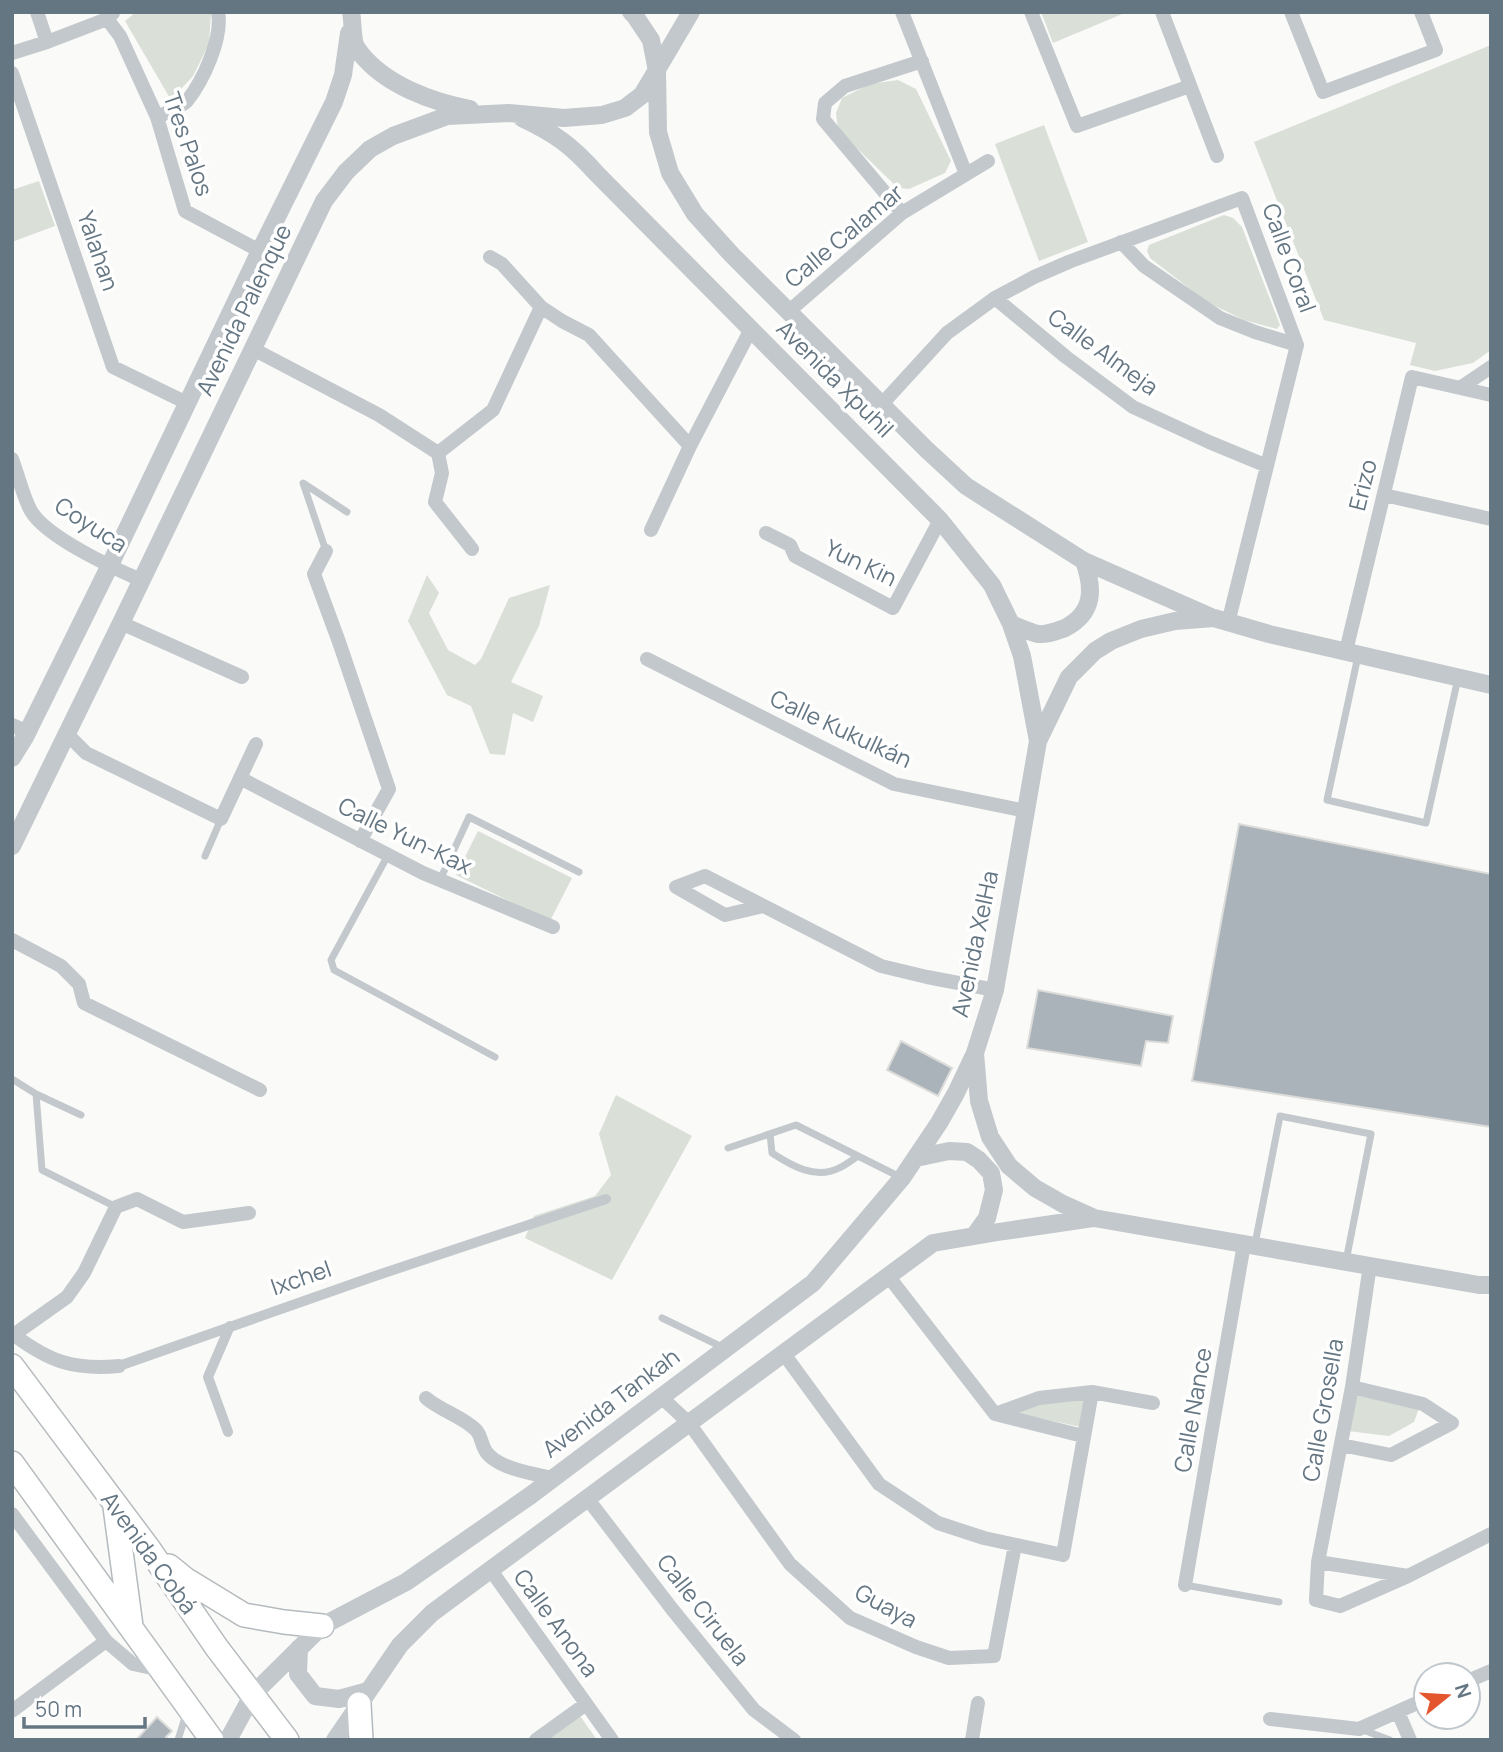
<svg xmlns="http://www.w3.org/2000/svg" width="1503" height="1752" viewBox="0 0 1503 1752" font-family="Manrope,sans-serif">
  <rect width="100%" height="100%" fill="#fafaf8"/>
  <path fill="#dadfd7" d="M136,12L211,13L209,44L193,76L171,100L125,21Z
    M1041,12H1127L1053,43Z
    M1491,45V350L1473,363L1435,371L1410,365L1416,343L1324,320L1254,142Z
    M898,80L916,89L951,161L945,173L909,189L898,188L838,130L836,113L842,98L870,84Z
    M1044,125L1088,242L1039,261L995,144Z
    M39,181L55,226L12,242V190Z
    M1224,215L1233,218L1242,227L1280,325L1277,329L1244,320L1207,302L1150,258L1147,251L1149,245Z
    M427,575L439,593L429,613L448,650L475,665L481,659L509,598L550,585L539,626L511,682L543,696L533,722L513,713L505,755L490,754L471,706L447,695L408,621Z
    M478,831L572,878L550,921L456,875Z
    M616,1095L692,1136L612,1280L525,1238L534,1216L595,1196L611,1175L599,1134Z
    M1347,1393L1419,1408L1414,1422L1389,1436L1340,1430Z
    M1084,1398L1081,1427L1015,1413L1040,1402Z
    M578,1713L597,1740H542Z"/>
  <path fill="#aab3b9" stroke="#dcdcda" stroke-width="2" d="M1239,824L1491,874V1127L1192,1081Z
    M1038,990L1173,1016L1168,1043L1146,1041L1141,1066L1027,1048Z
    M901,1041L952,1068L938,1096L887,1070Z
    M157,1717L172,1731L166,1737L168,1740H136Z"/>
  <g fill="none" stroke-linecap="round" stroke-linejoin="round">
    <defs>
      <path id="primary" d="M12,1366L149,1549L217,1648L287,1740
        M12,1463L212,1740
        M115,1507L131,1626
        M169,1566L185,1579L244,1615L284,1622L322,1626
        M359,1704L361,1740"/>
    </defs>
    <use href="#primary" stroke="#b5babe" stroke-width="26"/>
    <path stroke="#c3c8cc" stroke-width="7" d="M326,551L303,483L347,512
      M1358,656L1327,800L1426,823L1458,678
      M388,855L331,960L334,970L495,1057
      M205,856L221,819
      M440,880L469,817L579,872
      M12,1079L36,1094L42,1170L116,1207
      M36,1094L81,1115
      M770,1134L772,1153C792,1166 816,1180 839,1168C846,1165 852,1160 858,1156
      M728,1148L796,1125L902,1178
      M1255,1244L1280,1116L1371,1134L1346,1261
      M662,1318L724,1348
      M1185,1585L1279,1602
      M1363,1730L1390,1740
      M178,1740L186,1714"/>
    <path stroke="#c3c8cc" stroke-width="10" d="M119,1366L378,1275L606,1199
      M228,1432L208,1377L230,1326"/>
    <path stroke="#c3c8cc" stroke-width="14" d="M37,12L47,42
      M902,12L966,174
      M1031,12L1077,126L1190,86
      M1162,12L1217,156
      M1291,12L1323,92L1436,50L1421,12
      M107,19L120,36L157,117L185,211L260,251
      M12,53L47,42L107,19L113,13
      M12,73L113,367L187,403
      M157,117C166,113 180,108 187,101C203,81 223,38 218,12
      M902,213L823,119L825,103L845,86L922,61
      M1121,242L1144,266L1220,318L1255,332L1297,345
      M995,298L1066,357L1133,407L1209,442L1267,466
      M541,307L562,321L589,335L690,446
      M788,312L902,213L988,161
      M253,349L379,415L438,453L442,473L435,502L472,549
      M1460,388L1491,367
      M882,404L947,333L995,298L1034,277L1071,261L1242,198L1297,345L1228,623
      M438,453L493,410L541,307L502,264L490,257
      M12,459C18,474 23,497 31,511C46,537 113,568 141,580
      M1384,495L1491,519
      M651,530L690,446L751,329
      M766,533L790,545L795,556L893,608L940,520
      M326,551L314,574L339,642L389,789L360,841
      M121,623L242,677
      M1346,651L1412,377L1491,395
      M647,659L894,784L1026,811
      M12,725L19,728L25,737
      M67,734L86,753L221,819L256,744
      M240,778L423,873L553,927
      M763,906L725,915L676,887L705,876L881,966L927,977L995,990
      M12,940L61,966L79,984L84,1003L260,1090
      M1370,1265L1352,1387L1318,1562L1316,1600L1340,1606L1408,1576
      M889,1277L995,1414L1083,1436
      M14,1335C50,1362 74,1370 119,1366
      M12,1336L67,1297L84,1273L116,1207L137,1199L183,1222L249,1213
      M784,1354L879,1484L938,1523L984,1538L1063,1555L1092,1392
      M660,1396L689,1423L790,1564L850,1618L916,1647L949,1658L994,1656L1015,1545
      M426,1398C441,1411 462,1416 476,1430C481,1435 481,1443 485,1450C495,1468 533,1474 553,1478
      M995,1414L1039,1398L1092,1392L1153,1403
      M1341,1445L1391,1455L1452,1423L1423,1404L1352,1387
      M587,1498L672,1609L754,1710L794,1740
      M12,1514L106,1641L133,1664L161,1670
      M1318,1562L1408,1576L1491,1534
      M490,1569L612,1740
      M1185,1585L1244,1244
      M1468,1681L1491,1671
      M12,1711L106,1641
      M1398,1712L1410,1740
      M1270,1719L1359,1729L1426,1699
      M536,1740L586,1704
      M972,1740L978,1703"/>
    <path stroke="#c3c8cc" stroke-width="18" d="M351,12C353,22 352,35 355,45C356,47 359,51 361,54C386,85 432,102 470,109
      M631,12L635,16L651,40L657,71L658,132L670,173L695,214L732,255L926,449L966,486L1084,561L1211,617
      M522,118C556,134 572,146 597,174L940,520L992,585L1011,624L1022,656L1038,741
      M1011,624C1019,627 1029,632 1038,634C1047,635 1057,631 1065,628C1094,613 1094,589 1084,561
      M1491,685L1269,634L1214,618L1175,621L1141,629L1111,641L1095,651L1069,677L1038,741L995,990L975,1053L979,1101L990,1137L1009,1166L1035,1188L1063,1204L1094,1218L1479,1285H1491
      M12,758L25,737L109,567L260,251L334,102L343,75L349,33
      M12,846L121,623L324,201L346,172L370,149L393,136L447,116L509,113L564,118L602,115L625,108L642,95L691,12
      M916,1158L949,1151L967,1152L979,1160L991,1173L994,1190L987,1218L974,1236
      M299,1648L298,1674L315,1696L339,1699L368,1691
      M228,1740L253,1694L322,1626L406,1582L531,1495L813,1283L902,1178L939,1123L956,1093L975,1053
      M335,1740L400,1645L432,1613L933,1243L998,1232L1093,1218"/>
    <use href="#primary" stroke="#fff" stroke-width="23"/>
  </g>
  <g text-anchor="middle" stroke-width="7" stroke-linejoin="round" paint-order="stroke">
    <g font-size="23" fill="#657683" stroke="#fff">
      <text transform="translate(188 144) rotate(71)" y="8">Tres Palos</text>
      <text transform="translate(844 236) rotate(-40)" y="8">Calle Calamar</text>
      <text transform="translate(98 251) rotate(71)" y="8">Yalahan</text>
      <text transform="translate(1289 258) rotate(70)" y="8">Calle Coral</text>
      <text transform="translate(244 310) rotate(-64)" y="8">Avenida Palenque</text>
      <text transform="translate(1103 352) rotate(36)" y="8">Calle Almeja</text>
      <text transform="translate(835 379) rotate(45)" y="8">Avenida Xpuhil</text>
      <text transform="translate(1363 485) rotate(-76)" y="8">Erizo</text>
      <text transform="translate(91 525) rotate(33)" y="8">Coyuca</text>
      <text transform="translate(861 563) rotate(26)" y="8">Yun Kin</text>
      <text transform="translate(841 729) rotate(25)" y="8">Calle Kukulkán</text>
      <text transform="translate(405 836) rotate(26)" y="8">Calle Yun-Kax</text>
      <text transform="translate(975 944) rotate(-78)" y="8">Avenida XelHa</text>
      <text transform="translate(301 1278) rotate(-19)" y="8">Ixchel</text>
      <text transform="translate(611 1403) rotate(-37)" y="8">Avenida Tankah</text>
      <text transform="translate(1193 1410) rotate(-80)" y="8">Calle Nance</text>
      <text transform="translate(1323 1410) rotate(-80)" y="8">Calle Grosella</text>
      <text transform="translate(149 1553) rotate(54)" y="8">Avenida Cobá</text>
      <text transform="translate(886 1606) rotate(28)" y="8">Guaya</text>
      <text transform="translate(703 1610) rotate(52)" y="8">Calle Ciruela</text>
      <text transform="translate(556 1623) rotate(54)" y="8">Calle Anona</text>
    </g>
  </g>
  <rect width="1503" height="1752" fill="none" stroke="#657683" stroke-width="28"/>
  <g transform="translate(1447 1696) rotate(72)"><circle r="33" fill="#ffffff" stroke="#c1c8cd" stroke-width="2"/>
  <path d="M0-5L12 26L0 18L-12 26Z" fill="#e4572e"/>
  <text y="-10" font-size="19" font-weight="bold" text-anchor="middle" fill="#657683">N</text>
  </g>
  <path d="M24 1717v10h121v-10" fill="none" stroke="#657683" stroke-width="3.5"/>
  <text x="35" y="1717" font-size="21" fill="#657683" stroke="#ffffff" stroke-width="5" paint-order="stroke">50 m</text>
</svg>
